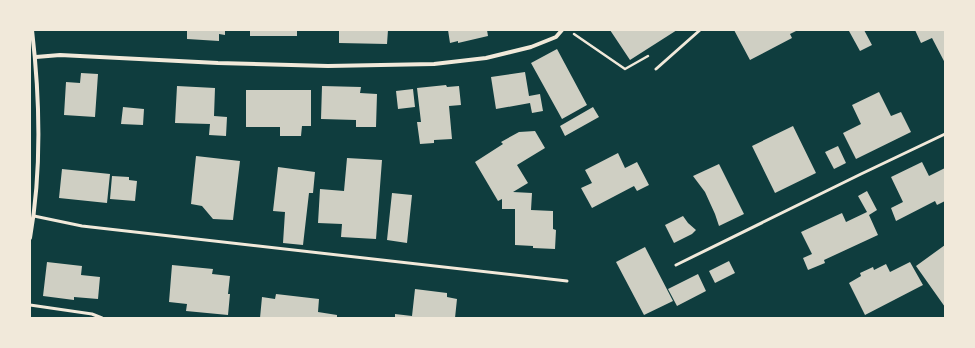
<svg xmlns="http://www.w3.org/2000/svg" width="975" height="348" viewBox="0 0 975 348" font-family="Rubik,sans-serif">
  <rect width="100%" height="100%" fill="#0f3d3e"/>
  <path fill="#cfcfc3" d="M187,30H225V35L219,34V41L187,39Z
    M250,30H297V36H250Z
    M339,30H388L387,44L339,43Z
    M448,30H487L488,36L458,43V41L450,43Z
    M610,30H677L630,60Z
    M734,30H798L790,34L792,38L750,60Z
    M851,30H864L872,45L860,51L849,31Z
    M915,30H945V63L932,38L921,43Z
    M557,49L587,105L562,119L531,63Z
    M525,72L529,96L540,94L543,111L532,113L530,103L496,109L491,77Z
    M81,73L98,74L95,117L64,115L66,82L80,83Z
    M446,85L447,87L459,86L461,105L449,106L452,139L434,140V143L420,144L417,122H421L417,88Z
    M177,86L215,88L214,116L227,117L226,136L209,135L210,124L175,123Z
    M322,86L361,87L360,93L377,94L376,127H356V120L321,119Z
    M413,89L415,107L398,109L396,91Z
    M246,90H311V126H302L301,136H280V127H246Z
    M879,92L891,116L901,112L911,132L856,159L843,133L861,124L852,105Z
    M123,107L144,109L143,125L121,124Z
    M593,107L599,117L565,136L560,126Z
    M793,126L816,173L775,193L752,146Z
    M535,131L545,148L517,165L528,183L513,192L532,193L531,210L553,211V229L556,230L555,249L533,248V246L515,245V209H502V199L498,201L475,162L503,144L501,142L519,132Z
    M838,146L846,163L834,169L825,152Z
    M618,153L625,168L637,162L649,185L637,191L634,186L592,208L581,188L592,183L585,170Z
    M196,156L240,161L233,220L213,219L202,206L191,204Z
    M347,158L382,160L376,239L341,237L342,224L318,223L320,189L344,191Z
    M922,162L929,176L945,168V201L937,205L935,201L896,221L891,208L903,202L891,177Z
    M719,164L744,214L719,226L715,214L705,192L693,176Z
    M278,167L315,172L313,193H309L303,245L283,243L285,212L273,211Z
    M62,169L110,174L107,203L59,198Z
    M112,176L129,177V180L137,181L135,201L110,199Z
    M867,191L877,210L869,215L878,235L824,260L825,263L808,270L803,258L812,254L801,232L842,213L846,222L867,212L858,196Z
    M392,193L412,195L407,243L387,240Z
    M683,216L688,223L696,230L692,234L674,243L665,225Z
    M945,245V307L916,266Z
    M645,247L673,301L644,315L616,262Z
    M729,261L735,273L715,283L709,271Z
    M47,262L82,266L81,275L100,277L98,299L74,297V300L43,296Z
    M910,262L923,285L865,315L849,283L861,276L860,273L873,267L874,270L886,264L890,272Z
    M172,265L213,269L212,274L230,276L228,294H230L228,315L186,311L187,304L169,302Z
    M698,274L706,291L677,306L668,289Z
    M415,289L447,293V297L457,299L455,318H395V314L412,316Z
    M276,294L319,299L318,312L337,315V318H260L262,297L275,299Z"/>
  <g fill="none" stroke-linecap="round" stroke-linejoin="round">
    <path stroke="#f1e9da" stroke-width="2.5" d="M574,34L625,69L648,56"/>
    <path stroke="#f1e9da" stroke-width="3" d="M656,69L700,30
      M34,216L82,226L567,281
      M676,265L861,174L945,134
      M30,305L92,314L102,318"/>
    <path stroke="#f1e9da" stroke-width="4" d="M36,57L60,55L218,63L328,66L434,64L486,58L531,47L556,37L562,30
      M30,238C42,170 40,99 32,30"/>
  </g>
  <rect width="975" height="348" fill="none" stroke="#f1e9da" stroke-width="62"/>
</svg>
